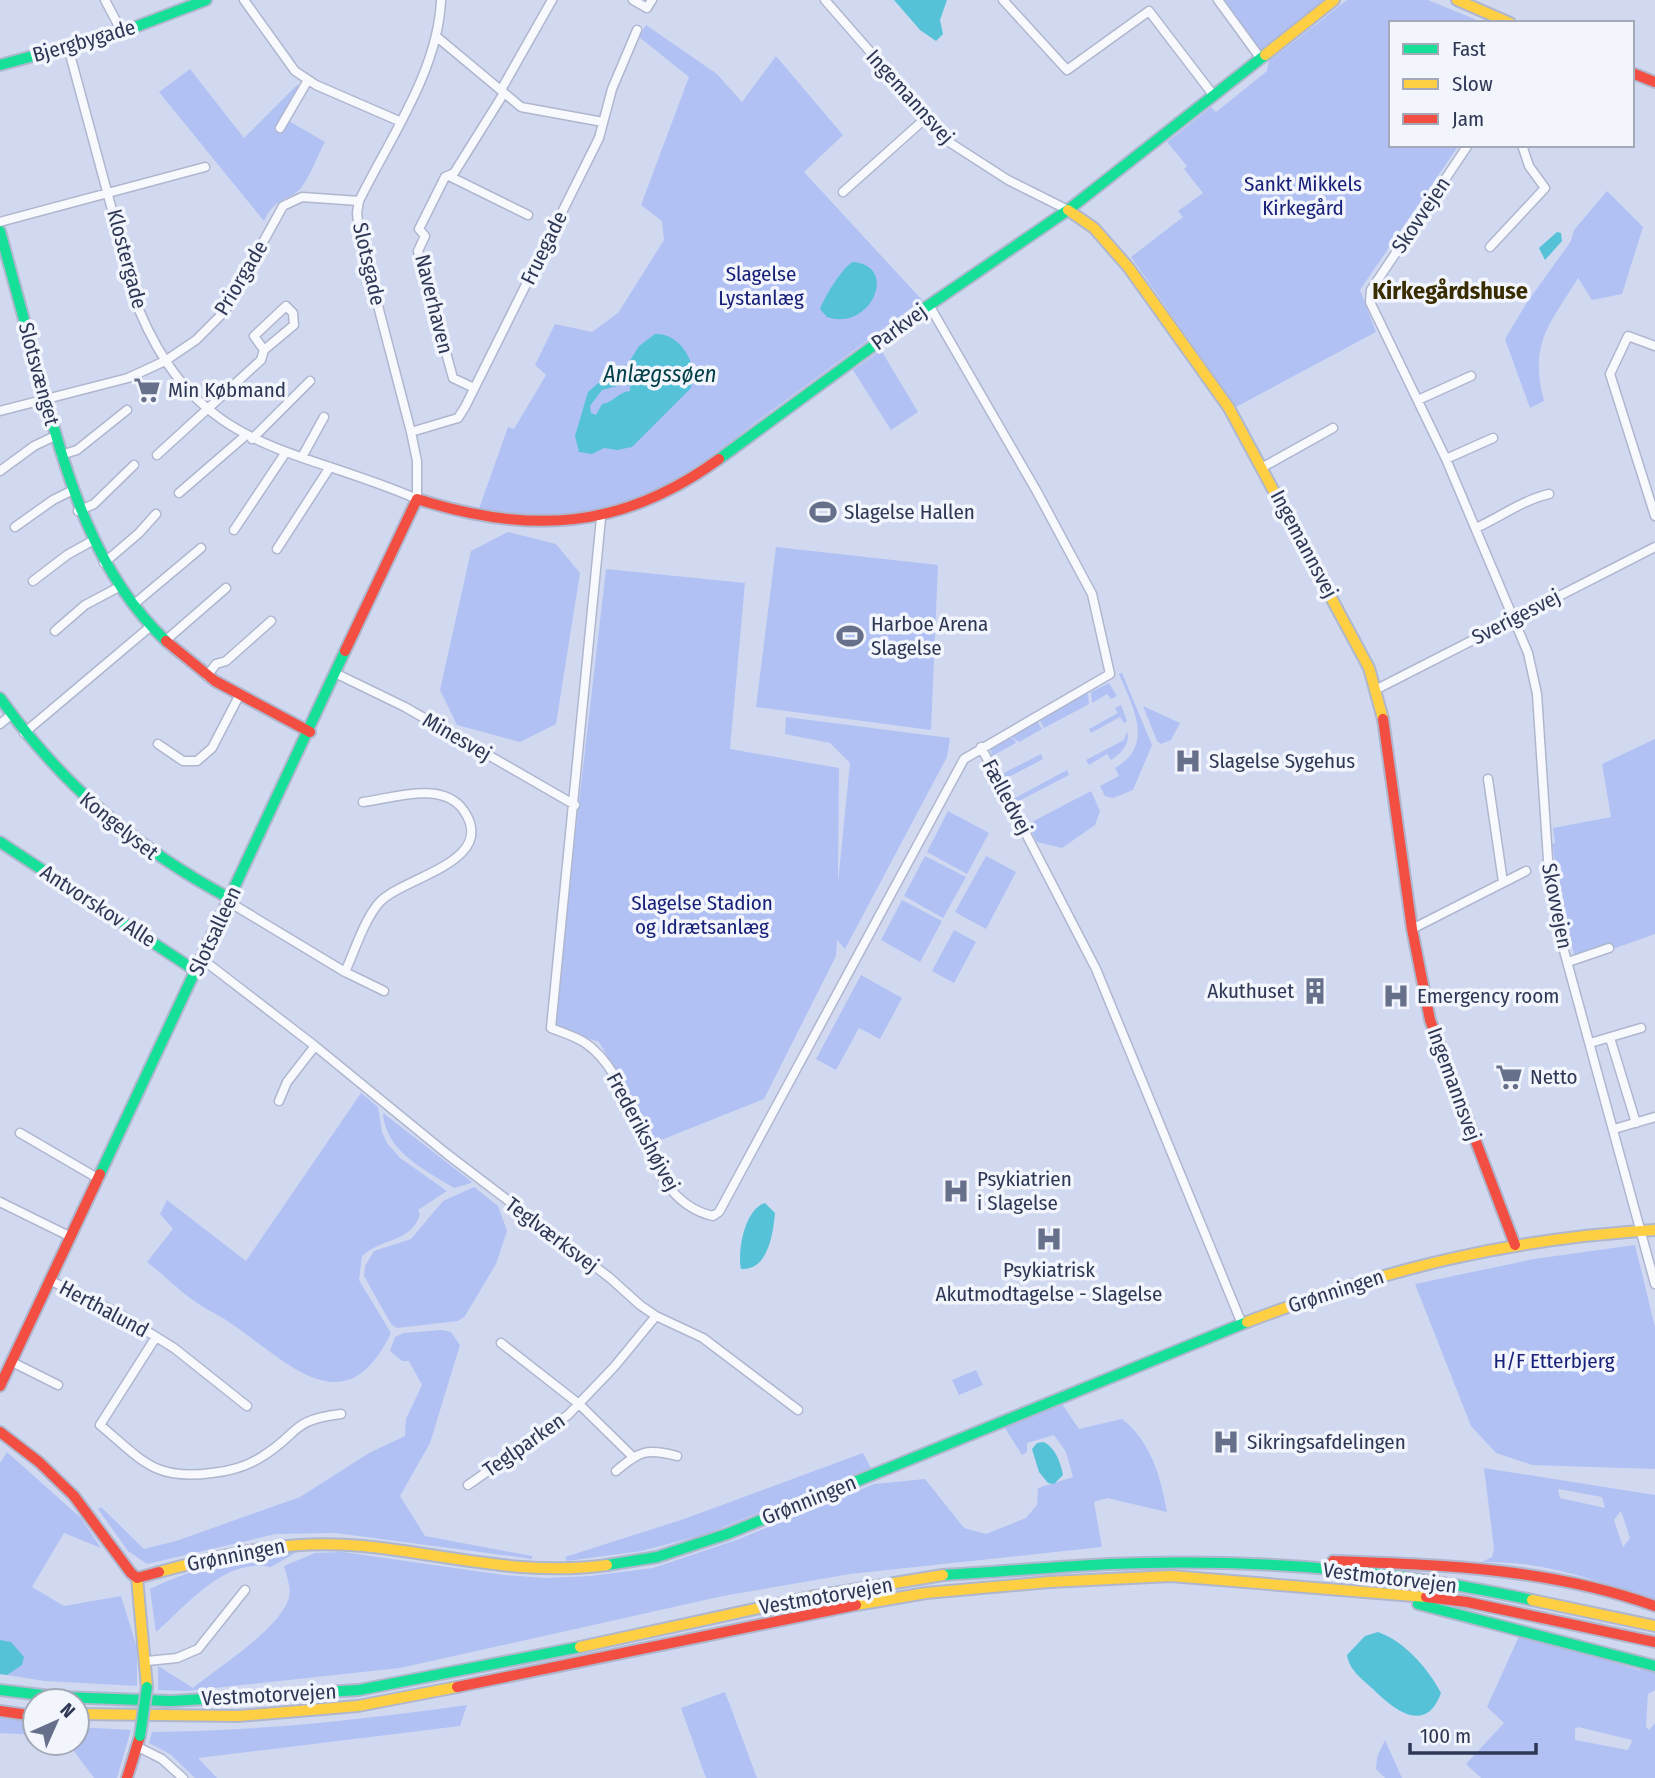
<svg xmlns="http://www.w3.org/2000/svg" width="1655" height="1778" viewBox="0 0 1655 1778" font-family="'Fira Sans Condensed',sans-serif">
  <rect width="100%" height="100%" fill="#d1d9f1"/>
  <path fill="#b1c1f4" fill-rule="evenodd" d="M1222,0H1325L1260,51Z
    M1347,0H1428L1484,23H1391V145H1459L1360,290L1376,332L1236,407L1131,257L1183,217L1178,211L1203,193L1184,169L1187,166L1167,142L1211,107L1216,112L1267,71L1269,61Z
    M646,25L717,74L742,102L776,56L843,135L804,172L922,300C872,337 822,374 771,411C719,450 667,495 602,510C562,519 519,515 479,509L508,427L514,429L546,375L535,365L555,324L592,332L618,313L664,240L662,221L641,205L689,77L639,37Z
    M190,69L244,138L297,85L305,90L289,121L325,142C317,156 311,175 301,188C290,201 275,196 264,221L159,92Z
    M1607,191L1643,227L1622,294L1592,300L1578,278C1549,326 1529,342 1544,401L1530,408L1505,339L1526,304L1571,241L1574,230Z
    M881,350L918,412L891,430L853,370Z
    M508,532L556,544L580,573L556,724L520,742L457,725L440,690L471,551Z
    M776,547L938,565L931,730L756,707Z
    M606,569L745,583L730,749L839,768L838,883L850,763L830,743L785,734L786,717L950,738L947,757L845,949L837,940L836,956L764,1099L656,1142L599,1042L553,1027Z
    M1122,673L1152,745L1133,790L1113,798L1105,796L1100,786L1119,776L1115,768C1155,745 1133,707 1119,674Z
    M1109,683L1117,696L1111,699L1107,694L1092,703L1091,692Z
    M1088,693L1089,704L1044,728L1039,719Z
    M1121,705L1127,721L1124,723L1120,717L1091,733L1089,729L1118,713L1115,708Z
    M1143,706L1180,723L1171,740L1161,744L1157,741Z
    M1037,720L1042,729L1019,742L1009,735Z
    M1127,732C1131,742 1121,754 1111,760L1107,754L1089,765L1086,760L1124,740Z
    M1006,737L1014,739L1016,743L992,756L995,761L992,762L991,748Z
    M1655,739V934L1576,962L1572,946H1569L1552,844L1555,843L1553,828L1611,817L1602,764Z
    M1041,754L1043,759L1005,779L1007,785L1004,786L996,770L999,769L1002,774Z
    M1067,770L1069,775L1017,802L1019,808L1017,810L1009,794L1011,793L1015,798Z
    M1091,791L1100,811L1095,825L1062,848L1037,842L1028,824Z
    M948,811L989,833L967,874L927,852Z
    M925,856L966,877L943,918L904,896Z
    M986,856L1016,872L986,929L955,912Z
    M902,900L942,921L920,962L881,940Z
    M954,930L976,942L954,983L932,971Z
    M861,975L902,998L880,1039L859,1028L836,1070L816,1059Z
    M361,1093L378,1107L382,1132L387,1143L400,1158L447,1191L418,1210L420,1215C409,1244 383,1237 362,1256L359,1280L391,1333C345,1429 287,1361 229,1322C219,1315 207,1310 197,1303C179,1291 164,1275 147,1262L173,1229L160,1214L167,1200L246,1261Z
    M383,1113L472,1182L471,1183L454,1188C425,1170 385,1151 383,1113Z
    M474,1187L498,1206L507,1231L496,1264L465,1316L458,1321L397,1328L391,1324L364,1276L365,1266L374,1251L411,1239L443,1201Z
    M1635,1245L1655,1327V1469L1532,1465L1496,1453L1471,1426L1415,1284L1534,1259Z
    M442,1330L451,1332L460,1345L430,1443L400,1496L425,1536L532,1556V1559L336,1533L276,1534L147,1564L128,1551L98,1509L101,1507L144,1549L176,1541L300,1497L369,1453L405,1436L406,1419L422,1385L409,1361H402L390,1351L395,1337L404,1333Z
    M976,1370L983,1385L959,1395L952,1380Z
    M1062,1404L1079,1429L1122,1419C1151,1441 1161,1478 1167,1512L1107,1498L1094,1502L1102,1547L850,1574L723,1596L400,1668L187,1691L158,1690V1666L193,1688C220,1666 272,1634 287,1603C293,1591 287,1578 284,1566L315,1553L343,1552L504,1575L546,1578L590,1576L653,1568L739,1539L874,1484L925,1479L964,1528L986,1534L1026,1518L1037,1505L1038,1488L1073,1477L1066,1452L1054,1435L1027,1443V1452L1022,1455L1005,1428Z
    M7,1452L81,1518L101,1548L64,1533L32,1587L64,1606L121,1596L137,1648V1686L45,1681L0,1674V1463Z
    M863,1453L871,1468L706,1534L642,1551L567,1561L565,1557L684,1519Z
    M1484,1468L1655,1495V1602C1599,1580 1543,1561 1482,1562L1492,1557L1494,1548ZM1558,1489L1602,1497L1605,1508L1560,1498ZM1621,1511L1630,1538L1623,1547L1614,1520Z
    M297,1552L271,1567C225,1557 188,1604 156,1632L150,1589C197,1566 245,1555 297,1552Z
    M1520,1634L1639,1670L1655,1668V1690L1648,1694L1646,1727L1649,1730L1655,1723V1778H1481L1466,1764L1504,1723L1487,1707ZM1578,1727L1632,1740V1741L1628,1750L1575,1740V1729Z
    M725,1692L757,1778H706L681,1708Z
    M467,1705L460,1726L198,1758L217,1778H195L170,1754L149,1743L152,1732C258,1731 361,1720 467,1705Z
    M0,1718L35,1722V1735L0,1733Z
    M77,1727L131,1730L117,1778H94L68,1743H77Z
    M1385,1740L1402,1778H1385L1376,1769L1377,1757Z"/>
  <path fill="#56c2d8" fill-rule="evenodd" d="M894,0H947L940,20L943,34L936,41L920,30Z
    M1557,232L1561,233L1562,241L1545,260L1539,248Z
    M853,262C900,266 870,332 827,317L820,309C824,298 843,266 853,262Z
    M655,334C680,332 701,366 690,389L632,447L617,450L604,448L592,454L579,452L575,436L588,392L603,379L626,367L639,346ZM625,384L630,386V391C618,392 614,402 602,404L596,415L591,413L590,406L602,390Z
    M765,1203L775,1213C773,1234 768,1271 741,1269C737,1250 745,1209 765,1203Z
    M1044,1442C1056,1449 1060,1461 1063,1475L1054,1484L1048,1483L1039,1472L1032,1449L1037,1443Z
    M1378,1632C1404,1641 1428,1668 1441,1693C1426,1735 1394,1710 1373,1689C1362,1679 1349,1670 1347,1655L1365,1636Z
    M0,1640L11,1642L24,1657L22,1665L7,1675L0,1674Z"/>
  <g fill="none" stroke-linecap="round" stroke-linejoin="round">
    <defs>
      <path id="street" d="M105,0L122,32
        M244,0L295,71L316,85L399,121
        M633,0L647,8L652,0
        M825,0L949,142L1008,180L1068,210
        M1003,0L1067,70L1149,11L1214,96
        M1218,0L1261,59
        M437,37L521,107L603,122
        M68,47L139,310C200,454 292,445 417,499V461L411,432L360,237L357,213L359,201C390,138 438,71 441,0
        M501,90L552,0
        M280,128L308,80
        M1468,145L1371,290L1370,302L1446,459L1528,653L1537,694L1549,875L1557,925L1655,1284
        M449,176L528,215
        M843,192L927,117
        M0,222L205,167
        M1490,247L1545,188L1529,166L1522,145
        M1655,346L1628,336L1610,374L1655,516
        M474,388L453,378L418,251L425,236L419,229L445,177L454,173L504,93
        M1418,400L1471,376
        M0,411L128,378L165,361L196,340L225,311L283,206L302,197L359,201
        M411,432L458,418L465,407L599,138L612,89L637,30
        M252,439L310,381
        M61,455L77,450L127,410
        M157,455L261,360L264,350L254,336L286,306L293,313L294,325L264,350
        M302,457L324,417
        M1446,459L1493,438
        M1263,467L1333,428
        M0,471L34,446L55,436
        M179,493L245,436
        M78,511L94,504L134,465
        M601,518L551,1028C566,1034 582,1038 594,1050C643,1094 641,1200 713,1216L719,1212L964,759L1110,674L1092,594L1036,490L929,305
        M15,527L53,500L71,491
        M1476,528C1502,516 1523,500 1549,494
        M234,530L286,452
        M277,549L330,467
        M104,563L139,533L156,514
        M33,581L67,555L92,541
        M133,605L201,548
        M55,631L85,605L119,587
        M165,641L226,588
        M337,674L405,707L575,805
        M207,676L216,664L226,661L271,621
        M1377,689L1655,547
        M0,724L11,715
        M24,733L151,626
        M158,744L183,761H197L212,748L239,696
        M981,747L1096,969L1242,1324
        M1488,779L1503,882
        M229,902L345,972L384,991
        M1412,929L1526,871
        M202,959L315,1046L447,1154L610,1278L640,1305L656,1316L703,1338L798,1410
        M1568,962L1609,948
        M345,972C355,950 363,923 378,904C400,877 499,863 464,811C443,780 394,798 363,802
        M1610,1038L1636,1123
        M1590,1043L1641,1028
        M279,1101L287,1082L315,1046
        M1614,1129L1655,1117
        M20,1133L99,1179
        M0,1202L71,1237
        M51,1281L116,1312L174,1348L247,1406
        M156,1337L100,1425C142,1460 154,1481 212,1473C230,1471 248,1466 263,1456C300,1433 290,1420 341,1414
        M501,1343L579,1404L633,1457
        M12,1362L58,1385
        M616,1471C640,1451 646,1448 677,1456
        M468,1485L568,1415L614,1367L656,1316
        M147,1661L177,1658L198,1649L245,1590
        M138,1747L162,1759L183,1778"/>
      <path id="fast" d="M0,65L122,32L206,0
        M0,231C14,283 28,334 42,386C68,479 94,573 166,641
        M719,459L922,310L1068,210L1265,55
        M0,698C62,785 137,849 231,899
        M0,842L196,971
        M100,1174L345,651
        M607,1565L657,1557L727,1534L1247,1322
        M943,1575C998,1572 1053,1567 1108,1564C1249,1558 1395,1570 1532,1600
        M1418,1604L1655,1666
        M0,1690L59,1697L171,1701L359,1690L580,1647"/>
      <path id="slow" d="M1457,0L1510,23
        M1265,55L1334,0
        M1068,210L1094,228L1129,268L1229,408L1369,668L1383,719
        M1247,1322C1386,1269 1506,1239 1655,1230
        M159,1572C229,1553 290,1539 363,1546C445,1554 524,1577 607,1565
        M137,1578L147,1687
        M1532,1600L1655,1626
        M856,1605L926,1593L1049,1582L1171,1576L1426,1597
        M580,1647L810,1597L943,1575
        M77,1714L238,1716L358,1706L457,1687"/>
      <path id="jam" d="M1632,73L1655,82
        M166,641L215,681L310,732
        M345,651L417,499C530,535 622,530 719,459
        M1383,719L1412,929L1430,1020L1515,1245
        M0,1386L100,1174
        M0,1432L39,1462L74,1496L131,1573L137,1578L159,1572
        M1333,1561C1443,1565 1550,1568 1655,1606
        M1426,1597L1467,1602L1655,1642
        M457,1687L856,1605
        M0,1711L35,1716
        M127,1778L140,1736"/>
    </defs>
    <use href="#street" stroke="#afb7cf" stroke-width="11"/>
    <use href="#fast" stroke="#afb7cf" stroke-width="14"/>
    <use href="#slow" stroke="#afb7cf" stroke-width="14"/>
    <use href="#jam" stroke="#afb7cf" stroke-width="14"/>
    <use href="#street" stroke="#f8f9fd" stroke-width="8"/>
    <use href="#fast" stroke="#16e098" stroke-width="10"/>
    <use href="#slow" stroke="#ffcf43" stroke-width="10"/>
    <use href="#jam" stroke="#f24e42" stroke-width="10"/>
    <defs>
      <path id="fast-bridge" d="M140,1736L147,1687"/>
    </defs>
    <use href="#fast-bridge" stroke="#afb7cf" stroke-width="14" stroke-linecap="butt"/>
    <use href="#fast-bridge" stroke="#16e098" stroke-width="10"/>
  </g>
  <defs>
    <symbol id="supermarket-bare" viewBox="-9 -9 18 18"><path d="M-6-5.5h2.5l.6 2H6L4.5 2H-2.5L-4.4-4H-6ZM-1.5 3.2a1.3 1.3 0 1 0 .1 0ZM3 3.2a1.3 1.3 0 1 0 .1 0Z" fill="#67708b" stroke="#f2f5fc" stroke-width="2.5" paint-order="stroke"/></symbol>
    <symbol id="stadium-bare" viewBox="-9 -9 18 18"><path d="M0-5a6.5 5 0 1 0 0 10a6.5 5 0 1 0 0-10ZM-3.5-1.8h7v3.6h-7Z" fill="#67708b" stroke="#f2f5fc" stroke-width="2.5" paint-order="stroke"/></symbol>
    <symbol id="hospital-bare" viewBox="-9 -9 18 18"><path d="M-5-5h3v3.5h4V-5h3V5h-3V1.5h-4V5h-3Z" fill="#67708b" stroke="#f2f5fc" stroke-width="2.5" paint-order="stroke"/></symbol>
    <symbol id="building-bare" viewBox="-9 -9 18 18"><path d="M-4-6H4V6H1V3H-1V6H-4ZM-2.5-4.3h1.7v1.8h-1.7ZM.8-4.3h1.7v1.8H.8ZM-2.5-1h1.7V.8h-1.7ZM.8-1h1.7V.8H.8Z" fill="#67708b" stroke="#f2f5fc" stroke-width="2.5" paint-order="stroke"/></symbol>
  </defs>
  <g fill-rule="evenodd">
    <use href="#supermarket-bare" x="128" y="371" width="38" height="38"/>
    <use href="#stadium-bare" x="804" y="493" width="38" height="38"/>
    <use href="#stadium-bare" x="831" y="617" width="38" height="38"/>
    <use href="#hospital-bare" x="1169" y="742" width="38" height="38"/>
    <use href="#building-bare" x="1296" y="972" width="38" height="38"/>
    <use href="#hospital-bare" x="1377" y="977" width="38" height="38"/>
    <use href="#supermarket-bare" x="1490" y="1058" width="38" height="38"/>
    <use href="#hospital-bare" x="937" y="1172" width="38" height="38"/>
    <use href="#hospital-bare" x="1030" y="1220" width="38" height="38"/>
    <use href="#hospital-bare" x="1207" y="1423" width="38" height="38"/>
  </g>
  <g text-anchor="middle" stroke-width="7" stroke-linejoin="round" paint-order="stroke">
    <g font-size="21" fill="#2e3754" stroke="#f2f5fc">
      <text transform="translate(84 41) rotate(-16)" y="7">Bjergbygade</text>
      <text transform="translate(910 97) rotate(48)" y="7">Ingemannsvej</text>
      <text transform="translate(1421 215) rotate(-56)" y="7">Skovvejen</text>
      <text transform="translate(544 248) rotate(-64)" y="7">Fruegade</text>
      <text transform="translate(127 259) rotate(75)" y="7">Klostergade</text>
      <text transform="translate(369 264) rotate(77)" y="7">Slotsgade</text>
      <text transform="translate(241 278) rotate(-59)" y="7">Priorgade</text>
      <text transform="translate(434 304) rotate(76)" y="7">Naverhaven</text>
      <text transform="translate(899 327) rotate(-36)" y="7">Parkvej</text>
      <text transform="translate(39 374) rotate(75)" y="7">Slotsvænget</text>
      <text transform="translate(1304 544) rotate(62)" y="7">Ingemannsvej</text>
      <text transform="translate(1516 617) rotate(-27)" y="7">Sverigesvej</text>
      <text transform="translate(457 737) rotate(30)" y="7">Minesvej</text>
      <text transform="translate(1007 797) rotate(62)" y="7">Fælledvej</text>
      <text transform="translate(119 826) rotate(39)" y="7">Kongelyset</text>
      <text transform="translate(98 906) rotate(33)" y="7">Antvorskov Alle</text>
      <text transform="translate(1557 906) rotate(79)" y="7">Skovvejen</text>
      <text transform="translate(215 931) rotate(-65)" y="7">Slotsalleen</text>
      <text transform="translate(1454 1084) rotate(70)" y="7">Ingemannsvej</text>
      <text transform="translate(643 1132) rotate(62)" y="7">Frederikshøjvej</text>
      <text transform="translate(552 1235) rotate(37)" y="7">Teglværksvej</text>
      <text transform="translate(1336 1291) rotate(-18)" y="7">Grønningen</text>
      <text transform="translate(104 1309) rotate(28)" y="7">Herthalund</text>
      <text transform="translate(524 1445) rotate(-35)" y="7">Teglparken</text>
      <text transform="translate(809 1500) rotate(-22)" y="7">Grønningen</text>
      <text transform="translate(236 1555) rotate(-11)" y="7">Grønningen</text>
      <text transform="translate(1390 1578) rotate(7)" y="7">Vestmotorvejen</text>
      <text transform="translate(826 1596) rotate(-10)" y="7">Vestmotorvejen</text>
      <text transform="translate(269 1695) rotate(-3)" y="7">Vestmotorvejen</text>
    </g>
    <g font-size="21" fill="#18207a" stroke="#f2f5fc">
      <text x="1303" y="191">Sankt Mikkels<tspan x="1303" dy="24">Kirkegård</tspan></text>
      <text x="761" y="281">Slagelse<tspan x="761" dy="24">Lystanlæg</tspan></text>
      <text x="702" y="910">Slagelse Stadion<tspan x="702" dy="24">og Idrætsanlæg</tspan></text>
      <text x="1554" y="1368">H/F Etterbjerg</text>
    </g>
    <g font-size="21" fill="#2e3754" stroke="#f2f5fc" text-anchor="start">
      <text x="168" y="397">Min Købmand</text>
      <text x="844" y="519">Slagelse Hallen</text>
      <text x="871" y="631">Harboe Arena<tspan x="871" dy="24">Slagelse</tspan></text>
      <text x="1209" y="768">Slagelse Sygehus</text>
      <text x="1294" y="998" text-anchor="end">Akuthuset</text>
      <text x="1417" y="1003">Emergency room</text>
      <text x="1530" y="1084">Netto</text>
      <text x="977" y="1186">Psykiatrien<tspan x="977" dy="24">i Slagelse</tspan></text>
      <text x="1049" y="1277" text-anchor="middle">Psykiatrisk<tspan x="1049" dy="24">Akutmodtagelse - Slagelse</tspan></text>
      <text x="1247" y="1449">Sikringsafdelingen</text>
    </g>
    <g font-size="23" font-style="italic" fill="#003f48" stroke="#f2f5fc">
      <text x="660" y="382">Anlægssøen</text>
    </g>
    <g font-size="24" font-weight="bold" fill="#392c01" stroke="#f2f5fc">
      <text x="1450" y="299">Kirkegårdshuse</text>
    </g>
  </g>
  <rect x="1389" y="21" width="245" height="126" fill="#f2f5fc" stroke="#a4a9b9" stroke-width="2"/>
  <rect x="1403" y="44" width="35" height="10" fill="#16e098" stroke="#a4a9b9" stroke-width="2"/>
  <text x="1452" y="56" font-size="21" fill="#2e3754">Fast</text>
  <rect x="1403" y="79" width="35" height="10" fill="#ffcf43" stroke="#a4a9b9" stroke-width="2"/>
  <text x="1452" y="91" font-size="21" fill="#2e3754">Slow</text>
  <rect x="1403" y="114" width="35" height="10" fill="#f24e42" stroke="#a4a9b9" stroke-width="2"/>
  <text x="1452" y="126" font-size="21" fill="#2e3754">Jam</text>
  <g transform="translate(56 1722) rotate(45)"><circle r="33" fill="#f2f5fc" stroke="#a4a9b9" stroke-width="2"/>
  <path d="M0-5L12 26L0 18L-12 26Z" fill="#67708b"/>
  <text y="-10" font-size="19" font-weight="bold" text-anchor="middle" fill="#2e3754">N</text>
  </g>
  <path d="M1410 1743v10h126v-10" fill="none" stroke="#2e3754" stroke-width="3.5"/>
  <text x="1420" y="1743" font-size="21" fill="#2e3754" stroke="#f2f5fc" stroke-width="5" paint-order="stroke">100 m</text>
</svg>
